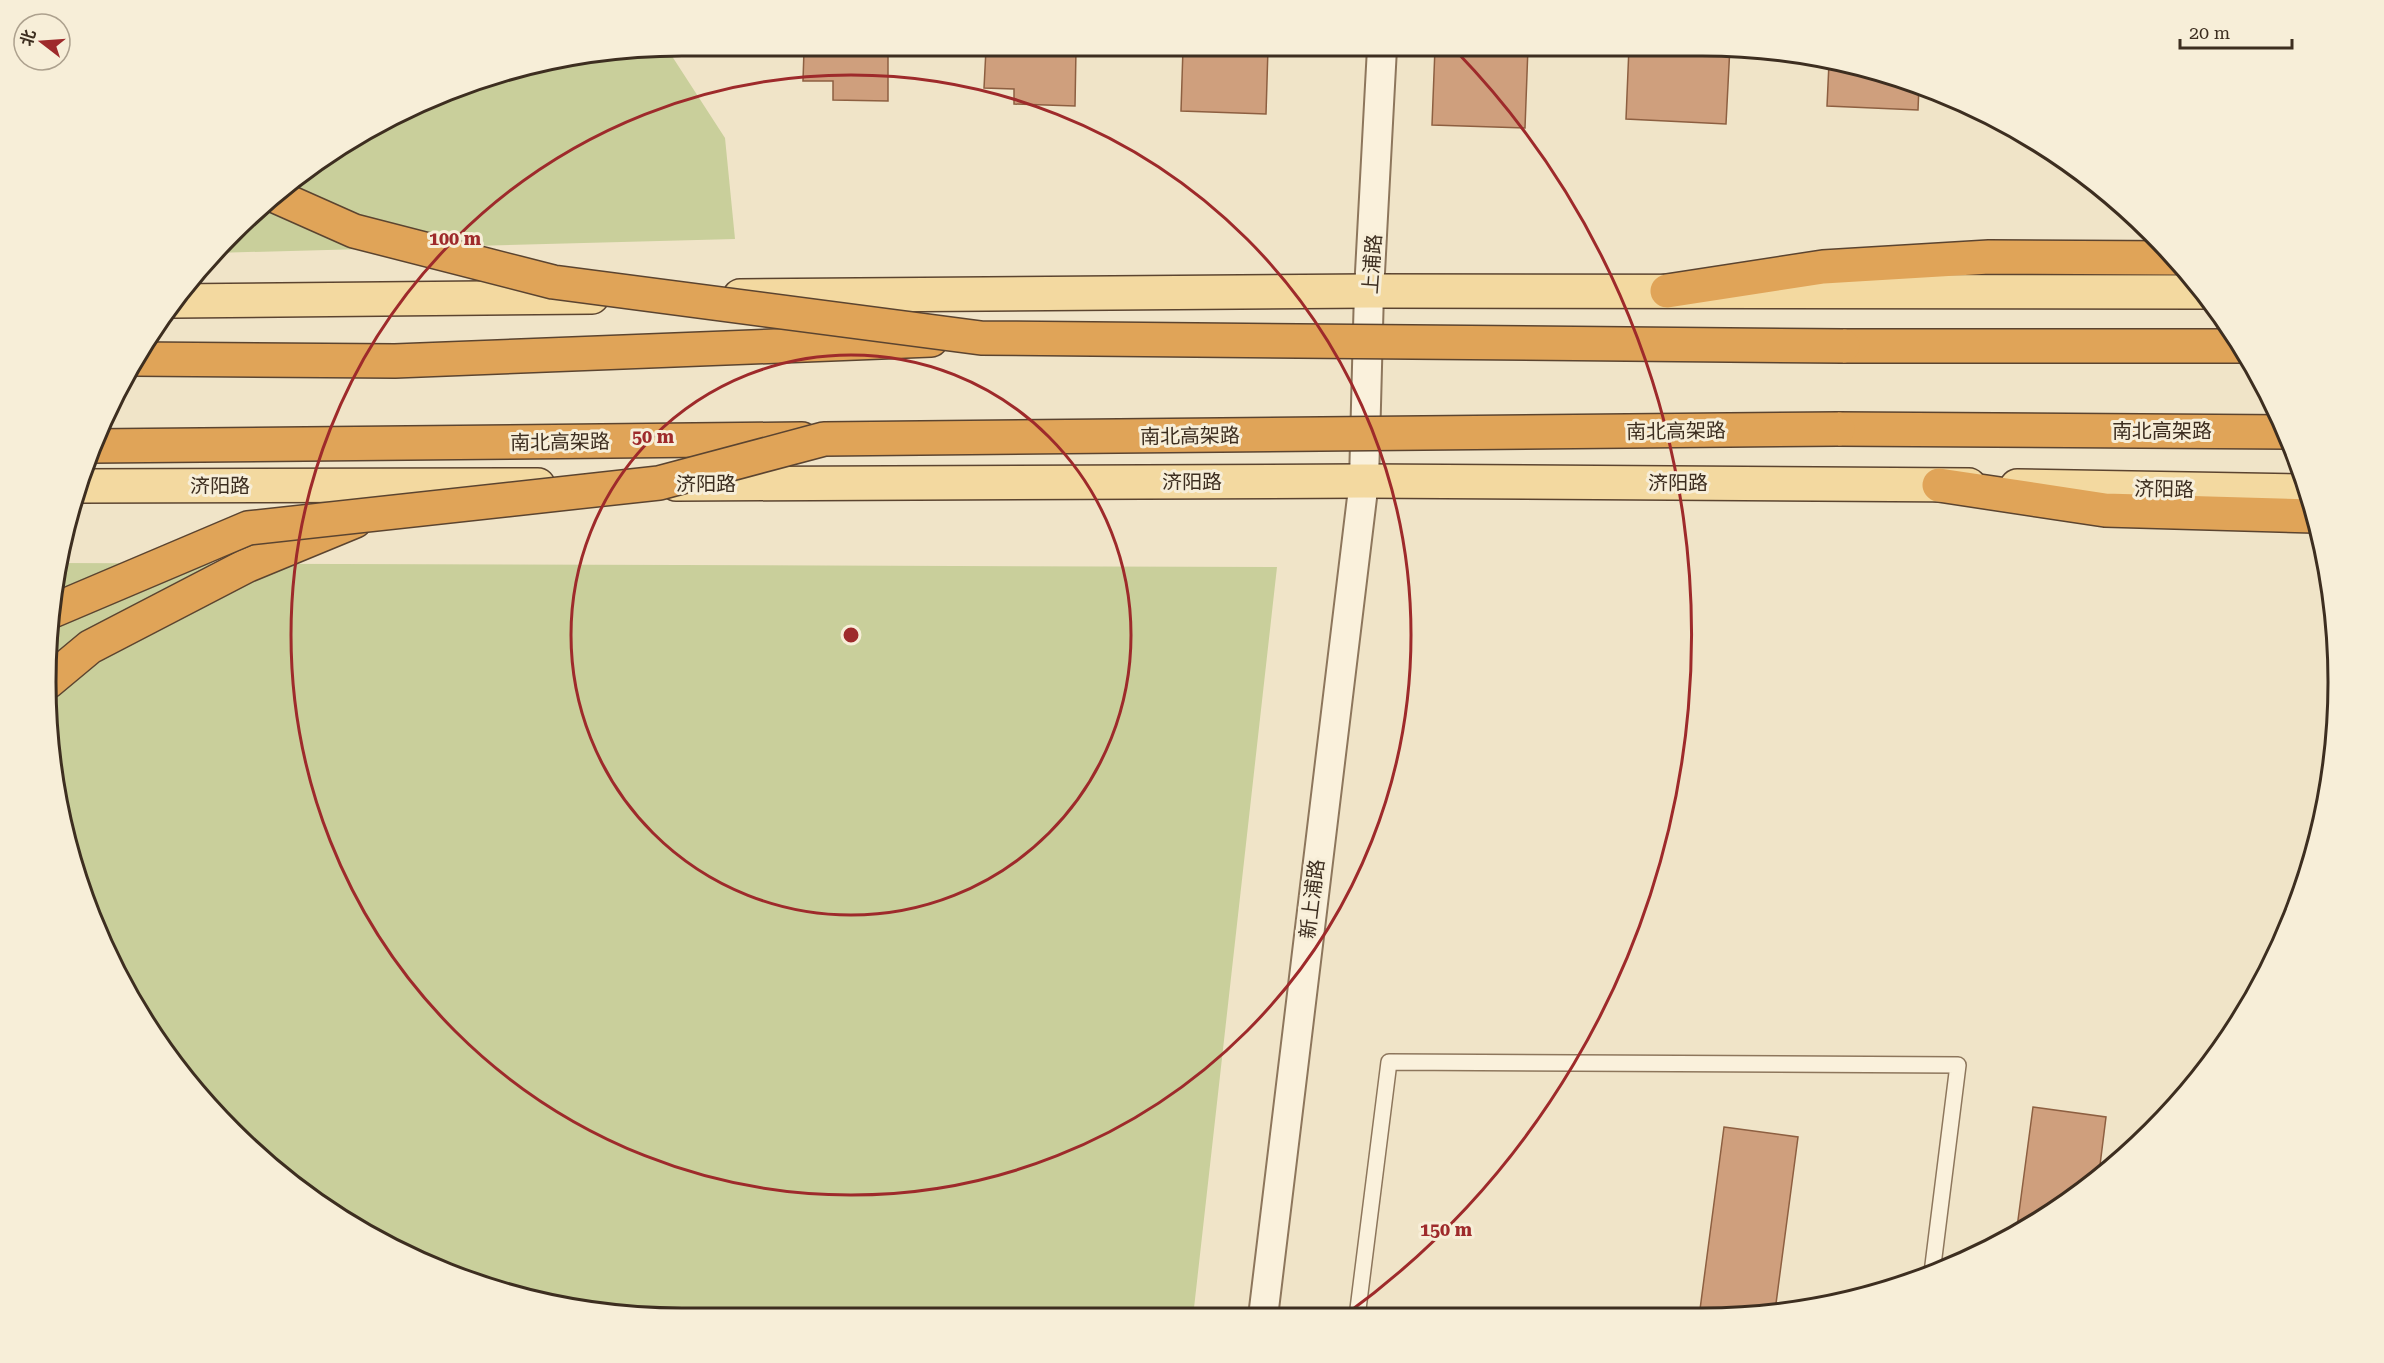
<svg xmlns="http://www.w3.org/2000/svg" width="2384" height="1363" viewBox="0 0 2384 1363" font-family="'Roboto Serif','Noto Sans SC',serif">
  <rect width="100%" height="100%" fill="#f0e4c8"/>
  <path fill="#c9cf9b" d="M598,50H668L725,138L735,239L214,253C272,182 390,105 478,79C517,67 558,60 598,50Z
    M57,563L1277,567L1193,1317H640L477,1284L328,1211L262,1160L177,1069L130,999L79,886L46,723L50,599Z"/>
  <path fill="#cf9f7d" stroke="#8d5f41" stroke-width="1.5" d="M1730,46L1726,124L1626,119L1629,47Z
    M1528,47L1525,128L1432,125L1435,48Z
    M1183,48H1268L1266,114L1181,111Z
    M888,49V101L833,100V81H803L804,50Z
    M986,49H1076L1075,106L1014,104V89L984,88Z
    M1829,63L1907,79L1919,85L1918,110L1827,106Z
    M2033,1107L2106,1117L2099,1173L2016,1235Z
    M1724,1127L1798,1137L1775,1311L1744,1317H1699Z"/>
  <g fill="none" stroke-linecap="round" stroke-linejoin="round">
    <defs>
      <path id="lane" d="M1357,1317L1389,1062L1958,1065L1932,1273"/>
      <path id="street" d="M1263,1317L1364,481L1369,291L1382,48"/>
      <path id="primary" d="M740,296L1369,291L2202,292
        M174,301L592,297
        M676,484L1364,481L1969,485
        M78,486L538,485
        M2017,486L2307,491"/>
      <path id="highway" d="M1667,291L1823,267L1989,257L2174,258
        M1843,346H2241
        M134,359L395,361L931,340
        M1838,429L2288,432
        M93,446L802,439
        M1939,485L2105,510L2314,516
        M48,682L90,647L246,566L355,521"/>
    </defs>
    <use href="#lane" stroke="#8d765c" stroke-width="18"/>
    <use href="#street" stroke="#8d765c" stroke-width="32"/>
    <use href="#primary" stroke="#5b4430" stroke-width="36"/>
    <use href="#highway" stroke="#5b4430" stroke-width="36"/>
    <use href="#lane" stroke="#faf1dc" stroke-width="15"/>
    <use href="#street" stroke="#faf1dc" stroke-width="28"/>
    <use href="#primary" stroke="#f3d9a0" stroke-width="33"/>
    <use href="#highway" stroke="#e0a458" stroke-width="33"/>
    <defs>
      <path id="highway-bridge" d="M273,195L354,231L553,282L981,338L1843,346
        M50,612L248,528L659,483L824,439L1838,429"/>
    </defs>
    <use href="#highway-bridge" stroke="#5b4430" stroke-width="36" stroke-linecap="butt"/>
    <use href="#highway-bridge" stroke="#e0a458" stroke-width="33"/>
  </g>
  <g fill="none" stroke="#9e2a2b" stroke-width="3">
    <circle cx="851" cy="635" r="280"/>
    <circle cx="851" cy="635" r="560"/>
    <path d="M1456 51A841 841 0 0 1 1345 1315"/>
  </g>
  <g text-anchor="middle" stroke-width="6" stroke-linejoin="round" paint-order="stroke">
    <g font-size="20" fill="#3d2e20" stroke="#f7eed8">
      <text transform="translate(1372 264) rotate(-86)" y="7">上浦路</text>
      <text transform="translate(1676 431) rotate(-1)" y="7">南北高架路</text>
      <text x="2162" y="438">南北高架路</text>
      <text transform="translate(1190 436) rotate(-1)" y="7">南北高架路</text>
      <text transform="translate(560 442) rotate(-1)" y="7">南北高架路</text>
      <text x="1192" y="489">济阳路</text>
      <text x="1678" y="490">济阳路</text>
      <text x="706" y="491">济阳路</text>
      <text x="220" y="493">济阳路</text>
      <text transform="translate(2164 489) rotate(1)" y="7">济阳路</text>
      <text transform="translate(1312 899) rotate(-83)" y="7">新上浦路</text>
    </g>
  </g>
  <path d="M0 0H2384V1363H0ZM682 56H1702A626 626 0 0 1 2328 682V682A626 626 0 0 1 1702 1308H682A626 626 0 0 1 56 682V682A626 626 0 0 1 682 56Z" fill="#f7eed8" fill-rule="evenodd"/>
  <path fill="none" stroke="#3d2e20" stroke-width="3" d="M682 56H1702A626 626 0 0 1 2328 682V682A626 626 0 0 1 1702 1308H682A626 626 0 0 1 56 682V682A626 626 0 0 1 682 56Z"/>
  <circle cx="851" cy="635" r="9" fill="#9e2a2b" stroke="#f7eed8" stroke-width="3"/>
  <g font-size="18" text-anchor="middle" font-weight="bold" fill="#9e2a2b" stroke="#f7eed8" stroke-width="6" stroke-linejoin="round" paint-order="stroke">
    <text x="455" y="245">100 m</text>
    <text x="653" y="443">50 m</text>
    <text x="1446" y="1236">150 m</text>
  </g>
  <g transform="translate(42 42) rotate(287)"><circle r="28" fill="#f7eed8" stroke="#ada18e" stroke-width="1.5"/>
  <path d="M0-4.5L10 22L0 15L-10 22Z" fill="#9e2a2b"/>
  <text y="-9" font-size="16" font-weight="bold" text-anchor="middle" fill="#3d2e20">北</text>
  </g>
  <path d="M2180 39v9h112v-9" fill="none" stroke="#3d2e20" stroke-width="3"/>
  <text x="2189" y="39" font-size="18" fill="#3d2e20" stroke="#f7eed8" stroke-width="4.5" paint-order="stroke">20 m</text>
</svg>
